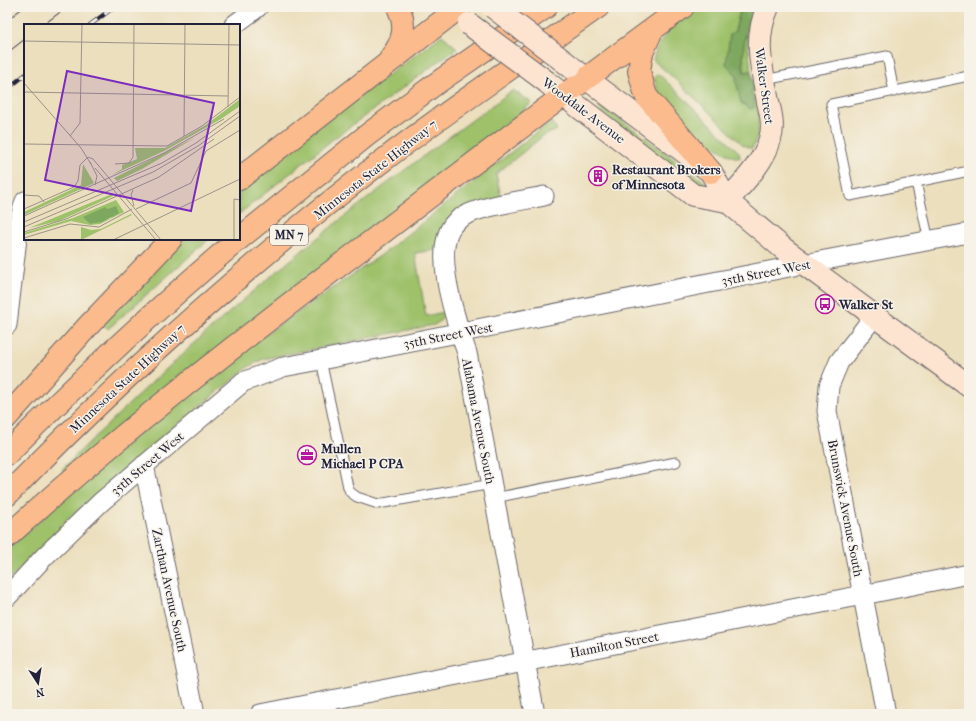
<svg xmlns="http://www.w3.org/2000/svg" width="976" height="721" viewBox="0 0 976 721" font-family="'IM FELL French Canon',serif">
  <rect width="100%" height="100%" fill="#f7f3e8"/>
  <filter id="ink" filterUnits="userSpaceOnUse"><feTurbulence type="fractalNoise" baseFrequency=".025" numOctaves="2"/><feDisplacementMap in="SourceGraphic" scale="8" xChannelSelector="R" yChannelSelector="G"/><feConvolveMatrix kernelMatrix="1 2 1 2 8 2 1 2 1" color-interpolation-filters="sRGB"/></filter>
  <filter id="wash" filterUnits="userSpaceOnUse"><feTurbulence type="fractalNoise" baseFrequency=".012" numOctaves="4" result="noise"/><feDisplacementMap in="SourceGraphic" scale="16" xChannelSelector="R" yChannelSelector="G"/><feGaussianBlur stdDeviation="0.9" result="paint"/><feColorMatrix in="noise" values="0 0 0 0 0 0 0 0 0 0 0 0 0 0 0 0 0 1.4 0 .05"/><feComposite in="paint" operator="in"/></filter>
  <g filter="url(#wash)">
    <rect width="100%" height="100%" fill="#ecdfbd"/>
    <path fill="#9ec16b" stroke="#607253" d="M691,7H741L735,31L730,34V47L741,103L754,100L751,93L754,87C757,108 763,129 752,149L743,145L676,80L653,60C658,38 676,23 691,7Z
      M747,34L751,71L744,73L743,42Z
      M442,35L457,48L332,140L239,214V190L302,139Z
      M657,74L661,76L739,152L740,158C720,157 672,114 661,97C657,91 656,84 654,77Z
      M513,90L532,103L67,476L62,469C138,394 216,321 299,253C368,196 441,143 513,90Z
      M601,105L714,189L711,192L680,168L655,157L598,108Z
      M552,123L557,130L543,136L496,174L502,201L441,234L435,250L415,253L426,316L444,312C443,319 440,322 434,325L263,359L248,367L155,443L71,517L7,582V550L115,453L251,344L380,256L539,130Z
      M183,239H209L108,329L101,322L158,262Z"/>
    <path fill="#7ea75f" stroke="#50644d" d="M741,7L753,8C746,31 741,48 744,72L751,71L754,87L751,93L754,100V108L750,109L741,103L736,81L737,76L726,64L730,34L735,31Z"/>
  </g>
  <g filter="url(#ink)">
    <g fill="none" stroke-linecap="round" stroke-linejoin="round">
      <defs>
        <path id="lane" d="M969,76L831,104L850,196L969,171
          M764,80L887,56L894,92
          M916,182L929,241
          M321,360L348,487L350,492L357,497L378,504L492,484
          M494,498L676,462"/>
        <path id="street" d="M234,25L258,7
          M875,315L839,362L829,386L827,411L886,714
          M7,325L19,221L25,201
          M144,465L195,714
          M7,597L44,557L101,502L243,382L283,367L321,360L804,264L969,233
          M260,714L969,574
          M535,714L467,353C457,324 427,241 459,219C477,206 521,201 544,196"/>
        <path id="secondary" d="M571,67L711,172L727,201L784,249L969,386
          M549,84L693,195L727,201
          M727,201C743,183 764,162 770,139C774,127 771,114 768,102C762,68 753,40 768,7"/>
        <path id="highway" d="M652,30L642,53L639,71L646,96L711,172
          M391,57C404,41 407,26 398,7
          M239,179L460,7
          M239,239L366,136L434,85L546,7
          M7,417L88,326L171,239
          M7,454C81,379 158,307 239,239
          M7,495C125,374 250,262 385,159C454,106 527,57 598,7
          M7,537C120,433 243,339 365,246C471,165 576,85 683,7"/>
      </defs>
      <use href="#lane" stroke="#696468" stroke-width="11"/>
      <use href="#street" stroke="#696468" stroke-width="21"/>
      <use href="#secondary" stroke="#696468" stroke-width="24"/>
      <use href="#highway" stroke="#696468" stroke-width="24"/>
      <use href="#lane" stroke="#fff" stroke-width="9"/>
      <use href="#street" stroke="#fff" stroke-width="19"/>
      <use href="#secondary" stroke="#fde4d1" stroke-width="22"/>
      <use href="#highway" stroke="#fbbb8c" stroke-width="22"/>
      <path stroke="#22223b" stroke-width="1" d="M7,20L24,7
        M43,25L67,7
        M7,53L25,39"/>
      <defs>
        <path id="rail" d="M90,25L114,7
          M7,89L25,75"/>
      </defs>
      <use href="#rail" stroke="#22223b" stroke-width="4.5"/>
      <use href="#rail" stroke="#f7f3e8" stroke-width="3" stroke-dasharray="9" stroke-linecap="butt"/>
      <defs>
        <path id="secondary-bridge" d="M493,7L570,66
          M469,24L547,82"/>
      </defs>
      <use href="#secondary-bridge" stroke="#696468" stroke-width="24" stroke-linecap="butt"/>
      <use href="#secondary-bridge" stroke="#fde4d1" stroke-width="22"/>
    </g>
  </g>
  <defs>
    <symbol id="building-ring" viewBox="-11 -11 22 22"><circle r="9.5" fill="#f7f3e8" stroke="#b5179e" stroke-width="1.5"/><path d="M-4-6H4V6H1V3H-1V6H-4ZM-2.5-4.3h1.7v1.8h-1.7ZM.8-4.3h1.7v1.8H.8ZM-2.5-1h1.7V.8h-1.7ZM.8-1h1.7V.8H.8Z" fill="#b5179e"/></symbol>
    <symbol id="bus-ring" viewBox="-11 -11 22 22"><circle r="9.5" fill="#f7f3e8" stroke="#b5179e" stroke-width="1.5"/><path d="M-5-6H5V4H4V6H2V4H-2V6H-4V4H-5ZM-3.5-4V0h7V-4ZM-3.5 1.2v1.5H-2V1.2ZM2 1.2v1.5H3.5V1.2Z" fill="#b5179e"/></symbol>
    <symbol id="office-ring" viewBox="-11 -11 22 22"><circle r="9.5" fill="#f7f3e8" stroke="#b5179e" stroke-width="1.5"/><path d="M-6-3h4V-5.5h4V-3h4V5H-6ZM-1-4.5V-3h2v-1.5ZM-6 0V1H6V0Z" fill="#b5179e"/></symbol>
  </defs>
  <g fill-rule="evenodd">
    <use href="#building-ring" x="587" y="165" width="22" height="22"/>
    <use href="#bus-ring" x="814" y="293" width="22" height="22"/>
    <use href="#office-ring" x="296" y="444" width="22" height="22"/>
  </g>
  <g text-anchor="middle" stroke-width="3" stroke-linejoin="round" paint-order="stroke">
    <rect fill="#f7f3e8" stroke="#62616f" stroke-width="1" x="270" y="225" width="38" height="20" rx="3"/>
    <g font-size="12" font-weight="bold" fill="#22223b">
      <text x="289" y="239">MN 7</text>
    </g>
    <g font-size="13" fill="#22223b" stroke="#f7f3e8">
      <text transform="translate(765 86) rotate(82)" y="5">Walker Street</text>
      <text transform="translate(584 110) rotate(37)" y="5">Wooddale Avenue</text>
      <text transform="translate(375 169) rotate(-38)" y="5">Minnesota State Highway 7</text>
      <text transform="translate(766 272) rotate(-11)" y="5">35th Street West</text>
      <text transform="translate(448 335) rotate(-11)" y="5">35th Street West</text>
      <text transform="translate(127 378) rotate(-43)" y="5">Minnesota State Highway 7</text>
      <text transform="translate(479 421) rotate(79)" y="5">Alabama Avenue South</text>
      <text transform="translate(147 463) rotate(-40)" y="5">35th Street West</text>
      <text transform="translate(846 508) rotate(79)" y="5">Brunswick Avenue South</text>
      <text transform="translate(170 590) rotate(78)" y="5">Zarthan Avenue South</text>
      <text transform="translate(614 644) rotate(-11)" y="5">Hamilton Street</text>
    </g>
    <g font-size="13" font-weight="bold" fill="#22223b" stroke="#f7f3e8" text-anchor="start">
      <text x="612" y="174">Restaurant Brokers<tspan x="612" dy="15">of Minnesota</tspan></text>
      <text x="839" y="309">Walker St</text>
      <text x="321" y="453">Mullen<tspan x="321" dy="15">Michael P CPA</tspan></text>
    </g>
  </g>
  <g transform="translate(24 24)">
    <rect width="216" height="216" fill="#ecdfbd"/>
    <path d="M216,75V82L197,95L140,127L88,151L98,145V141L113,135L111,124H141L182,101ZM172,113L118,145L93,157L90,154ZM59,140L70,159L0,191V188L57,161ZM88,170L89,172L35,197L5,204ZM92,176L100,188L76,200L66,201L47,197L0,211V209L49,194ZM90,183L87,194L76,198L66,200L60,193ZM107,190L108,191L57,216V203L67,206L77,205Z" fill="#9ec16b" fill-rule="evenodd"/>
    <path d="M92,182L95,189L78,198L66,200L59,193L81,183L83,185Z" fill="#7ea75f"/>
    <path fill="none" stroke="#9b9389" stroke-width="1" d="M0,17L216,21M0,59L57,124L67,140M0,68L204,72M204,83L205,0M46,112L56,99L58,0M160,112L161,0M0,120L143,122L178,102L216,73M64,133L69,135L137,216M66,138L73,152L71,161M91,140L105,139L109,133L110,0M71,144L132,216M109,166L107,171L110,182M0,171L15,172L20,178M0,185L50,163L54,157L56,141L64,133M112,185L167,159L182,127L216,106M0,192L140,129L200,95M0,198L138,139L172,119L216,87M0,203L129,148L174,122L216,92M0,208L42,195L135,153L190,115M0,214L46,200L75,203L108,185M89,216L216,155M210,216V175L216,176"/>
    <path fill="#7b2cbf" fill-opacity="0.15" stroke="#7b2cbf" stroke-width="2" d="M43,47L190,79L167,187L21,156Z"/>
    <rect width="216" height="216" fill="none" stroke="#22223b" stroke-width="2"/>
  </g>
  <rect width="976" height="721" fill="none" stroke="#f7f3e8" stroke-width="24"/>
  <g transform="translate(38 683) rotate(168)" stroke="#f7f3e8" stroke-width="3" paint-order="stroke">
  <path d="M0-3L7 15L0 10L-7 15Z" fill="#22223b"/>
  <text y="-6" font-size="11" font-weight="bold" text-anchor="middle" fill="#22223b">N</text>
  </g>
</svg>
